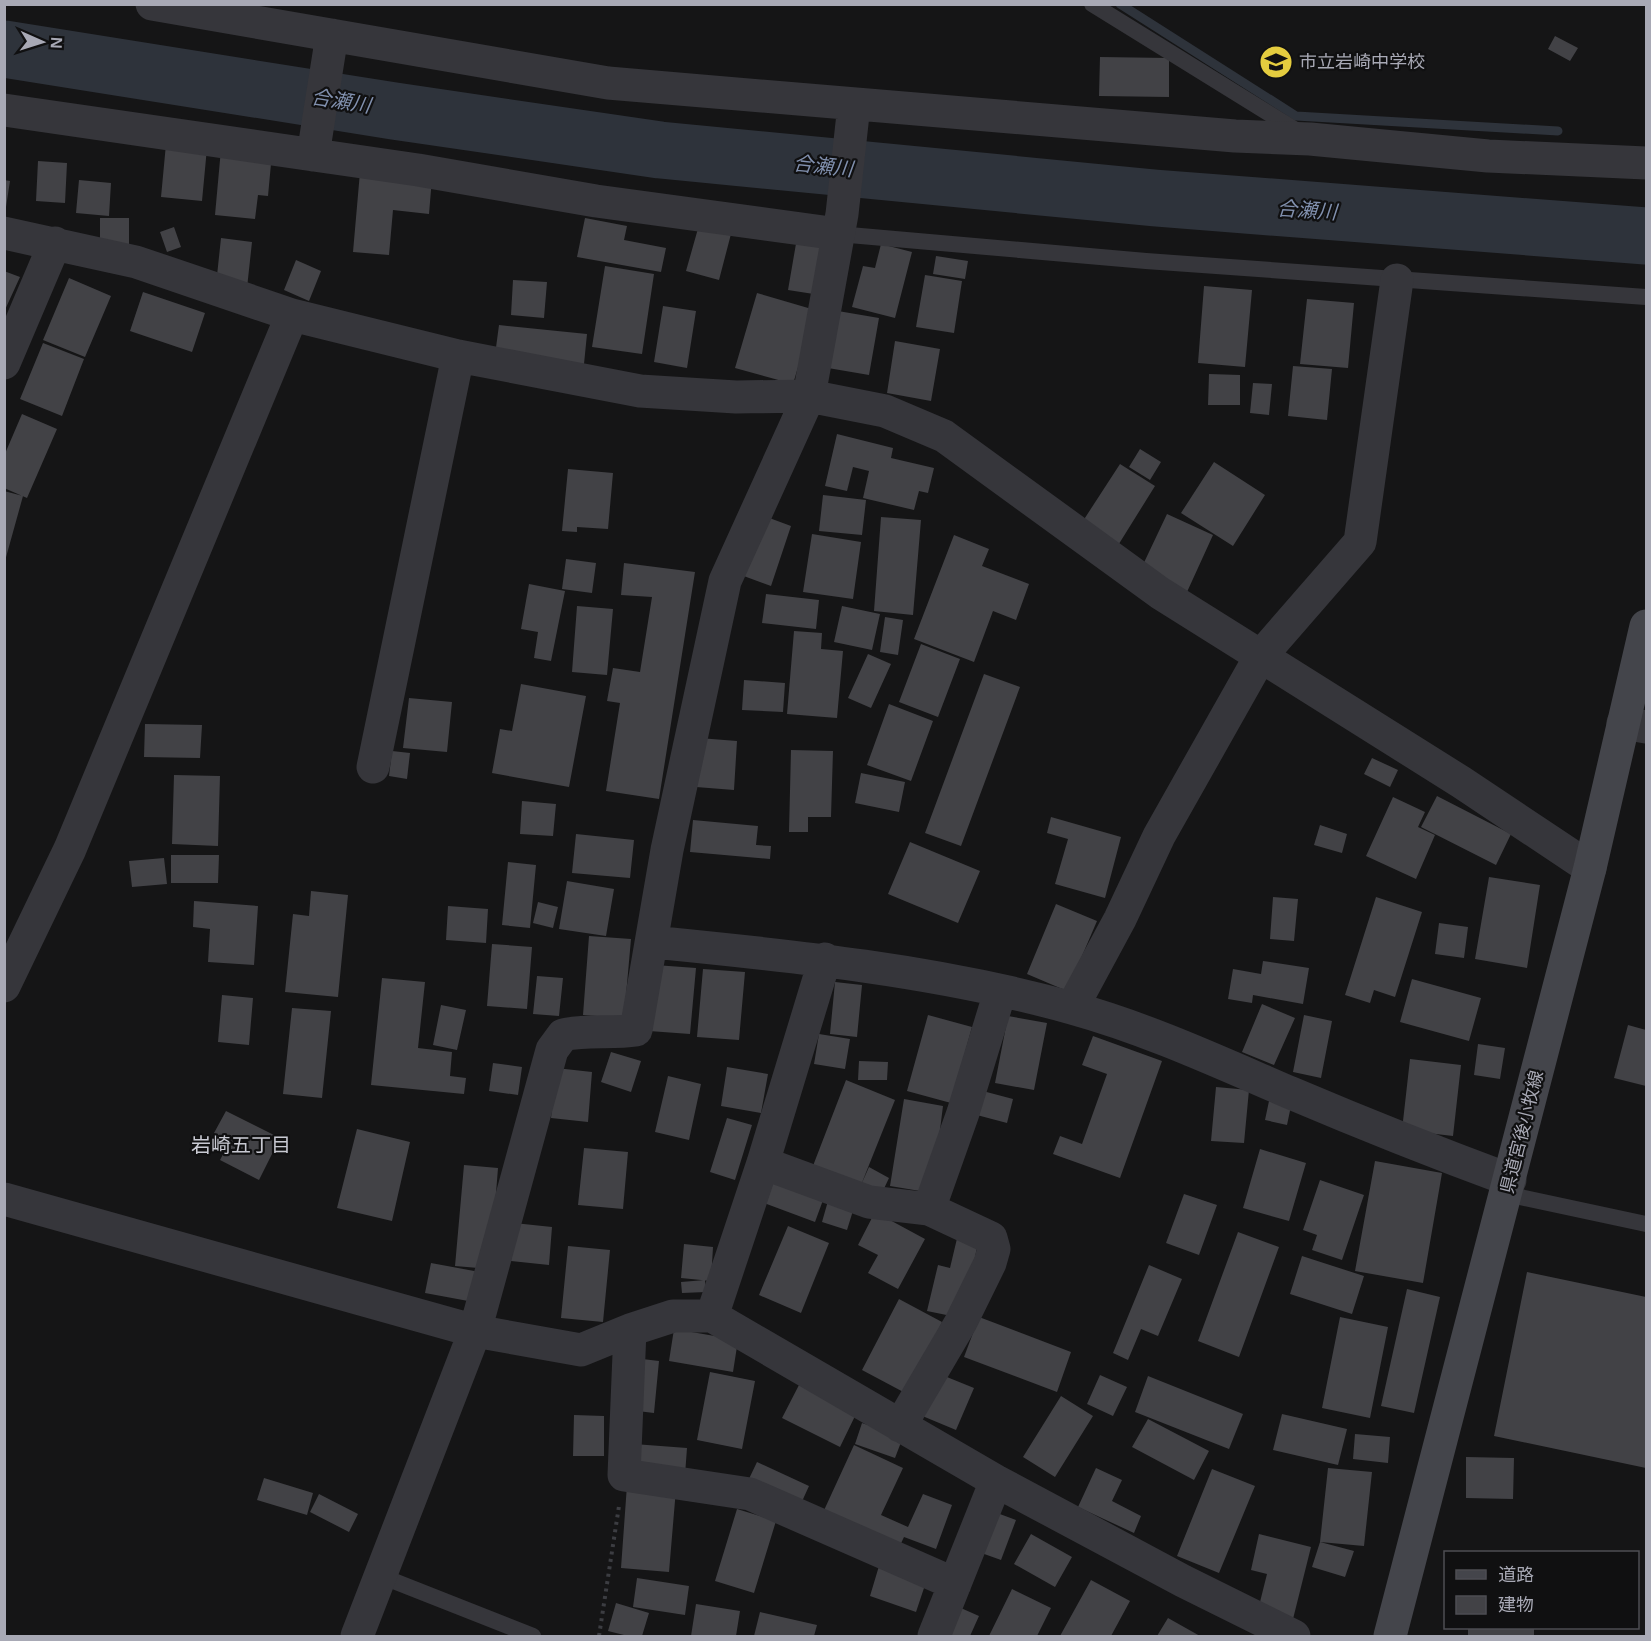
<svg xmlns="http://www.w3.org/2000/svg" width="1651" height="1641" viewBox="0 0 1651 1641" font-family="Arial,'Noto Sans JP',sans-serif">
  <rect width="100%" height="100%" fill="#151516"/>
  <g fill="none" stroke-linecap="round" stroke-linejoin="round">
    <path stroke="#2e333b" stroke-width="9" d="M1120,4L1296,116L1558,131"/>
    <path stroke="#2e333b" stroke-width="57" d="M4,49L394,111L660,150L1155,198L1646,236"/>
  </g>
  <path fill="#424246" d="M1555,36L1578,48L1570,61L1548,49Z
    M1100,57L1169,58V97L1099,96Z
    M166,144L207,148L202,201L161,197Z
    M221,149L272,153L268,196L258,195L255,219L215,215Z
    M38,161L67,163L65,203L36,201Z
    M360,172L432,178L429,214L393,210L389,255L353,252Z
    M4,180L10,181L6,207H4Z
    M79,180L111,183L109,216L76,213Z
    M100,218H129V249L100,248Z
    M585,218L627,226L624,240L666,248L661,272L577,257Z
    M699,225L731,234L719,280L686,271Z
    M174,227L181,247L167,252L160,232Z
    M798,232L830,238L820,295L788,290Z
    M221,238L252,242L247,288L216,285Z
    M881,244L912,252L895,318L852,307L863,266L875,268Z
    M936,256L968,261L965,279L933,274Z
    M296,260L321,271L309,301L284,290Z
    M605,266L654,274L642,354L592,347Z
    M4,271L20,277L4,312Z
    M925,275L962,281L954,333L916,327Z
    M69,278L111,296L85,357L43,340Z
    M513,280L547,282L544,318L511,315Z
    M1204,286L1252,290L1245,367L1198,363Z
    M143,292L205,313L192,352L130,331Z
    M757,293L815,310L793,384L735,368Z
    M1307,299L1354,303L1348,368L1300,364Z
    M663,306L696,311L687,368L654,362Z
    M838,311L879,318L869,375L828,368Z
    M499,325L587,334L584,364L495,355Z
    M895,341L940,349L931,401L887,393Z
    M43,343L84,359L62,416L20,399Z
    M1293,366L1332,369L1327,420L1288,416Z
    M1209,374L1240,375V405H1208Z
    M1253,383L1272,384L1269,415L1250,413Z
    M22,414L57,429L27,498L4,488V456Z
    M837,434L893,448L891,458L934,468L928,493L919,491L914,510L863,498L869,471L853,467L847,491L825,486Z
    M1140,449L1161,462L1150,480L1129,467Z
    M1214,462L1265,495L1233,546L1181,513Z
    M1120,464L1155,486L1117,547L1081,524Z
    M568,469L613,473L608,529L577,527V532L562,531Z
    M4,491L23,496L5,561H4Z
    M823,495L866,500L862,535L819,531Z
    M1167,514L1213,535L1187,592L1140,571Z
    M761,515L791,526L771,586L741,575Z
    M881,517L921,520L913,615L874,611Z
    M812,534L861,542L853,599L803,592Z
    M954,535L989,549L982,566L1029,584L1016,620L993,611L974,662L914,639Z
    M566,559L596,563L592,593L562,589Z
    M624,563L695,572L659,799L606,791L620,703L607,701L613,668L640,672L652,597L621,595Z
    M529,584L565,591L551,661L534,658L538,632L521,629Z
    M766,594L819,600L816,629L762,623Z
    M577,606L613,609L607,675L572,672Z
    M842,606L880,614L872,650L834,642Z
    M885,617L903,620L898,655L880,652Z
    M794,631L822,633L821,649L843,651L837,718L787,714Z
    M921,644L960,659L938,717L899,702Z
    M868,654L891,664L871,708L848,698Z
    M984,674L1020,687L961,846L925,833Z
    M744,680L785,683L783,712L742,710Z
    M521,684L586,696L569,787L492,773L500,729L512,731Z
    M409,698L452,702L447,752L403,748Z
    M889,704L933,721L911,781L867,765Z
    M145,724L202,725L200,758L144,757Z
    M699,738L737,741L734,790L696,787Z
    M791,750L833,751L831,817H808V832H789Z
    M392,751L410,753L407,779L389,776Z
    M1372,758L1398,770L1390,787L1364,774Z
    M861,773L905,782L899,812L855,803Z
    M174,775L220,776L218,846L172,844Z
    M1437,796L1511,834L1496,865L1421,827Z
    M1393,797L1425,812L1418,827L1435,835L1416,879L1366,856Z
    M522,801L556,804L553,836L520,834Z
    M1051,817L1121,837L1105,898L1055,884L1068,839L1047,833Z
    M693,820L758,826L756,845L771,846L770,859L690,852Z
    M1320,825L1347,834L1342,853L1314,845Z
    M576,834L634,840L630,878L572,873Z
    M910,842L980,871L958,923L888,894Z
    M171,855H219L218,883H171Z
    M164,858L167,884L132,887L129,861Z
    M508,862L536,865L530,928L502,925Z
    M1489,877L1540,885L1527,968L1475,959Z
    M567,881L614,889L606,936L559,929Z
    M311,891L348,895L338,997L285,992L293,914L309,916Z
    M1273,897L1298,899L1294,941L1270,939Z
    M1376,897L1422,912L1395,997L1374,990L1370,1003L1345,995Z
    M194,901L258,906L254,965L208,962L210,929L193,927Z
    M538,902L558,907L553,928L533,923Z
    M1056,904L1097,921L1067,991L1027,974Z
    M448,906L488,909L486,943L446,940Z
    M1439,923L1468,927L1464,958L1435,954Z
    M589,936L631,939L624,1018L583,1015Z
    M492,944L532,947L527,1009L487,1006Z
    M1263,961L1309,968L1303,1004L1253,995L1252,1003L1228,999L1233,969L1261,974Z
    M655,965L696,968L690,1034L649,1031Z
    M703,969L745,972L739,1040L697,1037Z
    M537,976L563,978L559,1016L533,1014Z
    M382,978L425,982L418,1048L452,1052L450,1076L466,1078L464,1094L371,1085Z
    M1412,979L1481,998L1469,1041L1400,1022Z
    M835,982L862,985L857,1037L830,1034Z
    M222,995L253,998L249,1045L218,1042Z
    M1262,1004L1295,1018L1274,1065L1242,1052Z
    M441,1005L466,1010L457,1050L433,1045Z
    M292,1008L331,1011L322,1098L283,1094Z
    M928,1015L972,1027L951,1103L907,1091Z
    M1304,1015L1332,1021L1321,1078L1293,1072Z
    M1008,1016L1047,1023L1034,1090L995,1083Z
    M1628,1025L1646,1030V1086L1614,1078Z
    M819,1034L850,1039L845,1069L814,1064Z
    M1093,1036L1162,1061L1120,1178L1053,1154L1060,1136L1082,1144L1107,1074L1082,1065Z
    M1478,1044L1505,1048L1500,1079L1474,1075Z
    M611,1052L641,1061L631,1092L601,1082Z
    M1410,1059L1461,1065L1453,1136L1402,1130Z
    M859,1061L888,1062L887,1080H858Z
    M493,1063L522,1067L518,1095L489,1091Z
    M727,1067L768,1074L761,1113L721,1106Z
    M556,1068L592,1072L588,1122L551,1118Z
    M668,1076L701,1084L689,1140L655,1132Z
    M846,1080L895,1100L859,1190L811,1171Z
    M1216,1087L1249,1090L1244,1143L1211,1141Z
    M979,1090L1013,1099L1007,1123L973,1114Z
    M904,1099L943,1106L932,1193L890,1186Z
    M1269,1101L1291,1106L1287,1125L1265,1120Z
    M226,1111L280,1138L259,1180L220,1160L230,1141L214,1133Z
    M727,1118L752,1125L735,1180L710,1172Z
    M357,1129L410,1142L392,1221L337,1208Z
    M584,1148L628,1152L623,1209L578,1205Z
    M1260,1149L1306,1163L1289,1221L1243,1208Z
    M1375,1161L1442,1173L1423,1283L1355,1271Z
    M464,1165L498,1168L490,1269L455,1266Z
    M869,1167L889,1178L881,1195L861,1185Z
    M765,1168L826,1192L815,1222L753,1199Z
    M1320,1180L1364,1195L1342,1260L1312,1250L1317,1235L1303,1230Z
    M830,1194L856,1201L847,1230L822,1222Z
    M1184,1194L1217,1205L1199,1255L1166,1243Z
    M875,1212L925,1239L898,1289L868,1273L878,1255L858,1245Z
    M514,1223L552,1227L549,1265L511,1261Z
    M788,1226L829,1243L801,1313L759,1295Z
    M959,1230L980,1235L961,1318L927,1311L938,1265L950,1268Z
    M1238,1232L1279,1247L1239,1357L1198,1341Z
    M684,1244L713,1247L711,1281L681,1278Z
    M568,1246L610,1250L603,1322L561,1318Z
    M1302,1256L1364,1276L1352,1314L1290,1294Z
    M431,1263L485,1273L479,1303L425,1293Z
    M1149,1265L1182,1279L1158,1336L1141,1329L1128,1360L1113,1353Z
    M1527,1272L1646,1297V1468L1494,1436Z
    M705,1280L706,1292L682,1293L681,1282Z
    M1407,1289L1440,1297L1414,1413L1381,1406Z
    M899,1299L942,1322L909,1395L862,1370Z
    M979,1317L1071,1352L1057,1392L964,1357Z
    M1340,1317L1388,1327L1370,1418L1322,1408Z
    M674,1329L738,1340L733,1372L669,1361Z
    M634,1358L659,1361L654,1413L629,1410Z
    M710,1372L755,1381L742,1449L697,1440Z
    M937,1373L974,1388L956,1430L920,1415Z
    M1100,1375L1127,1387L1113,1416L1087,1404Z
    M1148,1376L1243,1414L1229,1449L1135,1412Z
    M799,1385L856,1414L840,1447L782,1418Z
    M1061,1396L1093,1416L1055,1477L1023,1457Z
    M1282,1414L1347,1429L1338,1465L1273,1450Z
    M574,1415L604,1416V1456H573Z
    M1148,1419L1209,1451L1194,1480L1132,1447Z
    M862,1423L903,1437L895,1458L855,1444Z
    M1355,1434L1390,1437L1388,1463L1353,1459Z
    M634,1444L687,1448L685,1475L632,1471Z
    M854,1445L903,1468L881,1515L908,1527L923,1494L952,1505L936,1549L904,1537L896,1554L820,1519Z
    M1466,1457L1514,1458L1513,1499L1466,1498Z
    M757,1462L809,1486L799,1508L747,1483Z
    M1096,1468L1122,1480L1112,1501L1141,1516L1134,1533L1078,1507Z
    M1328,1468L1372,1472L1364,1546L1320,1542Z
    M1212,1469L1255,1486L1219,1573L1177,1556Z
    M264,1478L313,1493L307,1515L257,1500Z
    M627,1485L676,1489L669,1572L621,1568Z
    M319,1494L358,1514L349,1532L310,1512Z
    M737,1509L776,1521L754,1593L715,1581Z
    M989,1510L1016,1520L1001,1560L973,1550Z
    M1031,1534L1072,1557L1055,1587L1014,1564Z
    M1259,1534L1311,1547L1292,1623L1257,1614L1267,1574L1251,1570Z
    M1320,1542L1354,1551L1345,1577L1312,1567Z
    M879,1566L926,1582L916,1612L870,1596Z
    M637,1578L689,1586L685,1615L633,1607Z
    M1091,1580L1130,1601L1111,1636H1060Z
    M1012,1589L1051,1608L1037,1636H989Z
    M616,1603L649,1613L642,1636H628L608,1631Z
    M696,1604L740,1611L736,1636H691Z
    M954,1605L979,1616L970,1636H952L942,1632Z
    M760,1612L817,1625L814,1636H754Z
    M1168,1618L1200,1636H1157Z
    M1468,1628H1534V1636H1468Z"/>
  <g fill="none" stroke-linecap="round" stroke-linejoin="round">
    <path stroke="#3c3d42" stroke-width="4" stroke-dasharray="3 4.5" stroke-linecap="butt" d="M599,1636L619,1506"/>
    <path stroke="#36363b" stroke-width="16" d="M1092,4L1299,132
      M838,234L1146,261L1646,297
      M1506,1194L1646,1224
      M381,1576L533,1636"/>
    <path stroke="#36363b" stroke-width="33" d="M152,4L608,83L1235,136L1310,139L1488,156L1646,163
      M4,110L418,170L596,201L838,234
      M313,155L332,35
      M4,233L136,262L292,315L458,356L640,391L736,397L809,396L885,411L944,436L1160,593L1461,782L1590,868
      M4,363L55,243
      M1623,723L1646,727
      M373,767L458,356
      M652,942C793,956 935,970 1072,1008C1148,1029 1219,1062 1291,1093C1364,1124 1437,1153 1510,1180
      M4,986L70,849L292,315
      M1072,1008L1120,919L1159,836L1260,657L1360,542L1397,280
      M763,1163L869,1202L929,1209L991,1238L994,1249L990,1263L961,1322L900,1426
      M4,1199L475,1331L581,1350L630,1330L673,1316H712L996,1481L1183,1581L1294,1636
      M929,1209L963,1113L1000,992
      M712,1316L763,1163L825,959
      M630,1330L624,1475L750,1494L955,1584
      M357,1636L475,1331L552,1050L563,1035C588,1029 611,1034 636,1030L667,850L725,581L809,396L842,214L854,105
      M934,1636L996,1481"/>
    <path stroke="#44454b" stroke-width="33" d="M1390,1636L1590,868L1646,626"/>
  </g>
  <defs>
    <symbol id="school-disc" viewBox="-11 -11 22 22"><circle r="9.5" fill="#e4cc3f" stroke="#101011"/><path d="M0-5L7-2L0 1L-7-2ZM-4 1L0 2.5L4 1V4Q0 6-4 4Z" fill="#111"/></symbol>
  </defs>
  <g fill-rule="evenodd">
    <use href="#school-disc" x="1257" y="43" width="38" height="38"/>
  </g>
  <g text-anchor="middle" stroke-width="4.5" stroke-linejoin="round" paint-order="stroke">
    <g font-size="18" fill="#a8a9b5" stroke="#101011" text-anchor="start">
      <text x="1299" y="68">市立岩崎中学校</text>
    </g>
    <g font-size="18" fill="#a8a9b5" stroke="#101011">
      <text transform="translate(1522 1132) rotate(-76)" y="6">県道宮後小牧線</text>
    </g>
    <g font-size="20" font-style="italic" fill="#8190ae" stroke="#101011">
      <text transform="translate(341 101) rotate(9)" y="7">合瀬川</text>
      <text transform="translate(823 166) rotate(6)" y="7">合瀬川</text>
      <text transform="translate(1307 210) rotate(4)" y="7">合瀬川</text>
    </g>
    <g font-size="20" fill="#c8c9d2" stroke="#101011">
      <text x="241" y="1152">岩崎五丁目</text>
    </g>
  </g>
  <rect width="1651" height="1641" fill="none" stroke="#a8a9b5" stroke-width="12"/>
  <rect x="1444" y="1551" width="195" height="78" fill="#101011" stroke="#4d4d53" stroke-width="1.5"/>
  <rect x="1456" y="1570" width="30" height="9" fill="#44454b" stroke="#4d4d53" stroke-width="1.5"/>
  <text x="1498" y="1581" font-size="18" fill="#a8a9b5">道路</text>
  <rect x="1456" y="1596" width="30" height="18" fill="#424246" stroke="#4d4d53" stroke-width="1.5"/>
  <text x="1498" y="1611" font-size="18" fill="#a8a9b5">建物</text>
  <g transform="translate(42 42) rotate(93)" stroke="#101011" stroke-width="4.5" paint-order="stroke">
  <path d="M0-4.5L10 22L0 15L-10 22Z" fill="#a8a9b5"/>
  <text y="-9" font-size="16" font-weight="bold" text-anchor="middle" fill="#a8a9b5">N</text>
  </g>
</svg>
